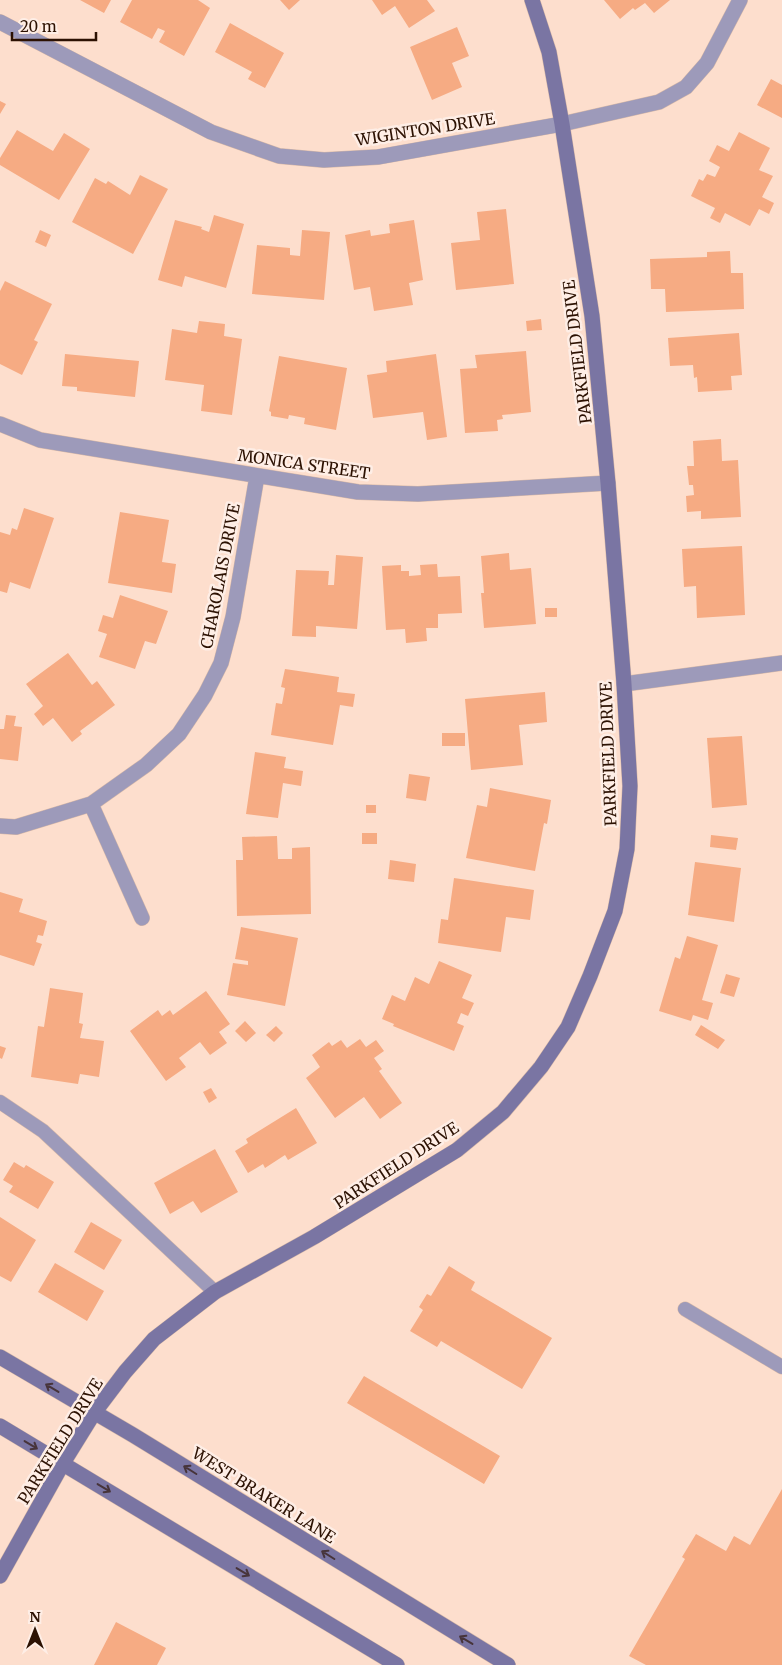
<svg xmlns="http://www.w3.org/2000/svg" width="782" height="1665" viewBox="0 0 782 1665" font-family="Merriweather,serif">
  <rect width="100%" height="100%" fill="#fddecd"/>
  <path fill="#f6ab83" d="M80,0H111L104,13Z
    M132,0H198L210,8L184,56L159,42L165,31L158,28L152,39L120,22Z
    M280,0H300L289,10Z
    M372,0H427L435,11L409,28L395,6L382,15Z
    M604,0H670L654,13L645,3L635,10L633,8L620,19Z
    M230,23L284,53L265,88L248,79L252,72L215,52Z
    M457,27L469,56L452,63L462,87L432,100L410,47Z
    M771,79L782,85V118L757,105Z
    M0,101L6,104L0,114Z
    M17,130L53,151L64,133L90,149L59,200L0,165V158Z
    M739,132L770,148L759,170L773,176L762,197L774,203L769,214L759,209L750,226L725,213L720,223L710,218L715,208L691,196L699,179L703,181L707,174L715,177L720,167L709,161L717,145L729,151Z
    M140,175L168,189L133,254L72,222L95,178L106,184L108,181L130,195Z
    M506,209L514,284L456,290L451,243L480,240L477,212Z
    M214,215L244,224L226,288L185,276L182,287L158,280L175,220L202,227L201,229L209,232Z
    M414,220L423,280L409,283L413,305L374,311L370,287L354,290L345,235L370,230L371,236L390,233L389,224Z
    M40,230L51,235L46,247L35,242Z
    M302,230L330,232L324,300L252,294L257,245L290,248V255L300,256Z
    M730,251L731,273H743L744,309L666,312L665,289H651L650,259L707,257V252Z
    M5,281L52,304L34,340L38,342L22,375L0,364V291Z
    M541,319L542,330L527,331L526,321Z
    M199,321L225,324L224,336L242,339L232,415L201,411L204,385L165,380L172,329L197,333Z
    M739,333L742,375L731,376L732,390L698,392L697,377L694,378L693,365L670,366L668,338Z
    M526,351L531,412L502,415L503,419L497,420L498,431L465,433L460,369L477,368L475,355Z
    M65,354L139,361L135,397L77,391V387L62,386Z
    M436,354L447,437L427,440L423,412L373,418L367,375L387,372L386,361Z
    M279,356L347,368L336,430L304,424L305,418L289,415L288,419L271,416V412L269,411Z
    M721,439L722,461L738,460L741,517L701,519V511L687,512L686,496L694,495L693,485H689L687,466H694L693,441Z
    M24,508L54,518L30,589L10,582L7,593L0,591V532L10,535L12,528L17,530Z
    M120,512L169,520L162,562L176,564L172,593L108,583Z
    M742,546L745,615L697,618L696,586L684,587L682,549Z
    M509,553L510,570L531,568L536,624L484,628L481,593H484L481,556Z
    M336,555L363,557L357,629L316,626V637L292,636L296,570L329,571L328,585H334Z
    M437,564L438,577L460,576L462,613L438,614V628H426L427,641L406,643L405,629L386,630L382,566L401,565V571H409V576L421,575L420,565Z
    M120,595L168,611L156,644L145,641L135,669L99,657L107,634L98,631L103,615L113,618Z
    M545,608H557V617H545Z
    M68,653L92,685L97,681L115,705L80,731L82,734L72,742L53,718L43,726L34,714L43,706L26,684Z
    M285,669L339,677L337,692L355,694L353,707L340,705L333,745L271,735L276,703L282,704L285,688L281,687Z
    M545,692L547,722L519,725L523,765L471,770L465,699Z
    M6,715L16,716L14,726L22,727L18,761L0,759V729H4Z
    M442,733H465V746H442Z
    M742,736L747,805L712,808L707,738Z
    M255,752L286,757L284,768L303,771L301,786L283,783L278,818L246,814Z
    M409,774L430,777L426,801L406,798Z
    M490,788L551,800L547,824L544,823L535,871L466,858L477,805L487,807Z
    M366,805H376V813H366Z
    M362,833H377V844H362Z
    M711,835L738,838L736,850L710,847Z
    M277,836L278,859H292V848L310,847L311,914L237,916L236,860H243L242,837Z
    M390,860L416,864L414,882L388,879Z
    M695,862L741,868L734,922L688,915Z
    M454,878L534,890L530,920L506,917L501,952L438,943L441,919L448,920Z
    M0,892L23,899L19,912L47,921L43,936L38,935L36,942L42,944L34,966L0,955Z
    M241,927L298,938L285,1006L227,995L233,963L248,965V961L235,959Z
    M687,936L718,945L702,1000L713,1003L708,1020L693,1015L691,1021L659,1011L675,957L680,959Z
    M439,961L472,975L462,998L474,1003L468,1016L461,1013L457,1023L464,1026L454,1051L393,1026L394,1024L382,1019L392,995L405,1001L415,977L429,984Z
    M726,974L740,978L734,997L720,993Z
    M50,988L83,993L79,1023L83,1024L80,1038L104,1041L99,1077L80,1074L78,1084L31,1077L38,1026L44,1027Z
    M206,991L230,1024L219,1032L227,1043L210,1055L200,1042L179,1058L186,1067L166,1081L130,1031L158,1010L162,1016L170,1010L173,1015Z
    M245,1021L256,1033L246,1042L235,1031Z
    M701,1025L725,1040L718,1049L695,1035Z
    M276,1026L283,1033L274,1042L266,1035Z
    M360,1039L366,1047L376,1040L384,1051L374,1058L382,1069L379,1071L402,1103L380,1119L364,1097L335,1118L306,1078L320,1067L312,1055L329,1042L332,1046L341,1040L347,1048Z
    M0,1046L6,1048L2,1059L0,1058Z
    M211,1088L217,1098L209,1103L203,1092Z
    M296,1108L317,1143L288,1160L285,1155L265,1168L263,1164L248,1173L235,1151L248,1143L246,1139Z
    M215,1149L238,1192L201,1213L193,1201L170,1214L154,1183Z
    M14,1162L24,1168L26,1165L54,1182L38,1209L9,1192L13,1186L3,1180Z
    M0,1217L36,1240L11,1282L0,1276Z
    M91,1222L122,1240L104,1270L74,1252Z
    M55,1263L104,1291L87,1321L38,1292Z
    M449,1266L475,1282L471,1290L552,1338L522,1389L441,1341L437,1347L410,1331L423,1310L419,1307L427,1294L431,1296Z
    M364,1376L500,1456L484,1484L347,1403Z
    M782,1489V1665H646L629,1656L685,1559L682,1557L696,1534L726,1551L734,1536L750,1545Z
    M116,1622L166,1648L157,1665H94Z"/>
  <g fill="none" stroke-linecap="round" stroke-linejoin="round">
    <defs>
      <path id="lane" d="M0,1102L43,1131L215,1292
        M685,1309L782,1367"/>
      <path id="street" d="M0,22L211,132L279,156L324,160L378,157L562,124L659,102L686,87L707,63L740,0
        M0,424L40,440L358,492L418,494L608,483
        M624,684L782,663
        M91,804L142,918
        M0,826L16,827L91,804L146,765L179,734L205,695L221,663L233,617L257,476"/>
      <path id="secondary" d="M0,1357L133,1435L508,1665
        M0,1426L397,1665
        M0,1576L63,1463L94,1413L125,1372L154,1339L215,1292L314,1237L457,1150L503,1112L541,1067L568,1027L590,976L615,911L627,849L630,786L624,684L608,483L592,316L562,124L549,52L532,0"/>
    </defs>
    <use href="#lane" stroke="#d7b9a8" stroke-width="15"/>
    <use href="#street" stroke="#d7b9a8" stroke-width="16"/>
    <use href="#secondary" stroke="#d7b9a8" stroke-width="16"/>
    <use href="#lane" stroke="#9d9aba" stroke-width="14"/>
    <use href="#street" stroke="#9d9aba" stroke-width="15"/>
    <use href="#secondary" stroke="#7a75a3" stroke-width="15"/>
  </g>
  <defs><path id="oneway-shaft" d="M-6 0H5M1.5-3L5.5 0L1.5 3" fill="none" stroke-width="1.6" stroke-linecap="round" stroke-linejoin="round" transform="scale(1.25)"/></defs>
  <g stroke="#47343a">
    <use href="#oneway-shaft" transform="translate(52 1388) rotate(-149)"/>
    <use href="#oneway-shaft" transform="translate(31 1445) rotate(31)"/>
    <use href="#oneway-shaft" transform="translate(190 1470) rotate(-148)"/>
    <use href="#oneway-shaft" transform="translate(104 1488) rotate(31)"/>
    <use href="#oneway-shaft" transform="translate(328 1555) rotate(-148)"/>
    <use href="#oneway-shaft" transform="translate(243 1572) rotate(31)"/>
    <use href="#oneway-shaft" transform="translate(466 1640) rotate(-149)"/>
  </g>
  <g text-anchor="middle" stroke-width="5" stroke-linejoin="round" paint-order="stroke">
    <g font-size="16" fill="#2c1102" stroke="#feeee6">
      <text transform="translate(425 129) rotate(-9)" y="6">WIGINTON DRIVE</text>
      <text transform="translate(577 352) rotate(-97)" y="6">PARKFIELD DRIVE</text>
      <text transform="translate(304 464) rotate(8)" y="6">MONICA STREET</text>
      <text transform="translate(220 576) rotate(-79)" y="6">CHAROLAIS DRIVE</text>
      <text transform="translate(608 754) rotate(-92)" y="6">PARKFIELD DRIVE</text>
      <text transform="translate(396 1165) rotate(-33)" y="6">PARKFIELD DRIVE</text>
      <text transform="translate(60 1441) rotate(-58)" y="6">PARKFIELD DRIVE</text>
      <text transform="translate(264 1495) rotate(32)" y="6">WEST BRAKER LANE</text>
    </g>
  </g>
  <g transform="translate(35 1630)" stroke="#feeee6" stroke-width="4" paint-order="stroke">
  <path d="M0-4L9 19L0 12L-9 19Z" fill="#2c1102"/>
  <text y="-8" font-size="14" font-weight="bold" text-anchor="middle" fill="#2c1102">N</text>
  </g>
  <path d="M12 32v8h84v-8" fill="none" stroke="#2c1102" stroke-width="2.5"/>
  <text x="20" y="32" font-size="15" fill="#2c1102" stroke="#feeee6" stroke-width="4" paint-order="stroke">20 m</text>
</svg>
